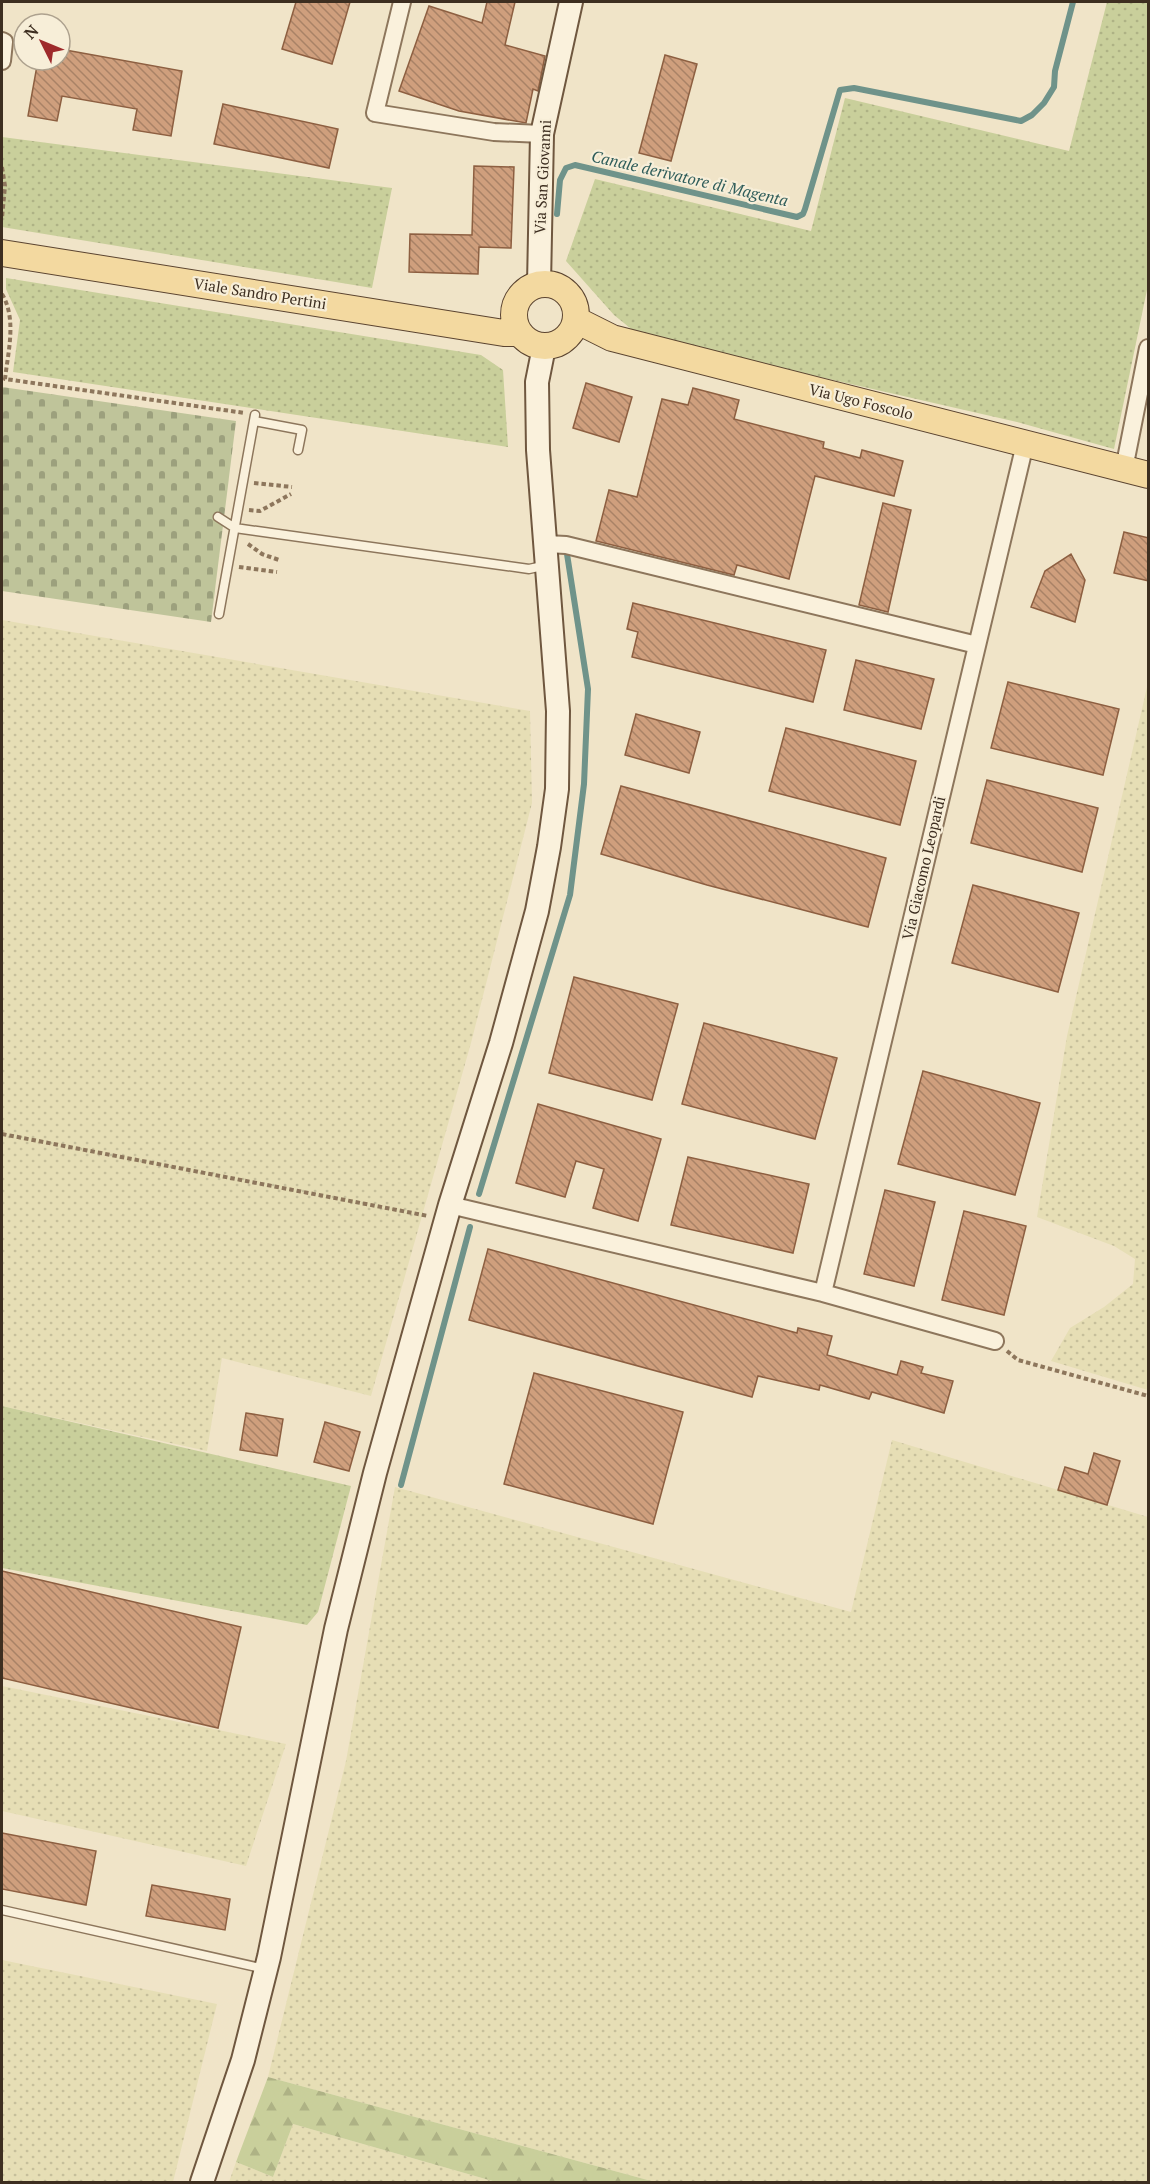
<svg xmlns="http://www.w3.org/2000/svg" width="1150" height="2184" viewBox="0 0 1150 2184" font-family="'PT Serif',serif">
  <defs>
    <pattern id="farmland-dots" width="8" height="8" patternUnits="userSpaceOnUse" patternTransform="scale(1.5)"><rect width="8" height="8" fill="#e6deb5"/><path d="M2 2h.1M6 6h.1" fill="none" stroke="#c6bf9b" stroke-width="1.8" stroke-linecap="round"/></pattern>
    <pattern id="green-dots" width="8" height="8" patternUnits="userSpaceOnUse" patternTransform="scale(1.5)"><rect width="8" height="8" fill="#c9cf9b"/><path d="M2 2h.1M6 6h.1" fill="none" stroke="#aeb285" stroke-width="1.8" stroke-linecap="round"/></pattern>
    <pattern id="forest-firs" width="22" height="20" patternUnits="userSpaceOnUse" patternTransform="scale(1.5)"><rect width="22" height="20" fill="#c9cf9b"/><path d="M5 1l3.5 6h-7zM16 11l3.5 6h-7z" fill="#aeb285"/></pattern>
    <pattern id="cemetery-stones" width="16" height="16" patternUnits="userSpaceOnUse" patternTransform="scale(1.5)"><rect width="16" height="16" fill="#bfc49a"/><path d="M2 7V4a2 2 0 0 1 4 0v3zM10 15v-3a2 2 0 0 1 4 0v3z" fill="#9ca07d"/></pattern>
    <pattern id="building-back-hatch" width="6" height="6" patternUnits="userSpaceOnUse" patternTransform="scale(1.5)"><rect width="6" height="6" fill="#cf9f7d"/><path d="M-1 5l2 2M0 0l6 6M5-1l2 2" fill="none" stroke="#a98266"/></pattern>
  </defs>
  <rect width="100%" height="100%" fill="#f0e4c8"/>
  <path fill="url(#farmland-dots)" d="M2,620L530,711L532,803L471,1043L371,1396L222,1358L207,1451L2,1406Z
    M1147,687H1148V1390L1051,1361L1070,1328L1104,1307L1133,1284L1135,1259L1114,1246L1037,1217L1067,1036Z
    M892,1440L1148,1517V2182H655L268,2077L346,1761L395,1487L851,1612Z
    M2,1686L286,1744L246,1866L2,1811Z
    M2,1960L217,2004L173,2182H2Z
    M293,2124L496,2182H229L236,2162L273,2177Z"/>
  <path fill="url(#green-dots)" d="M1107,2H1148V285L1114,449L1017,422L640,336L614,315L566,261L595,179L811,231L845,98L1069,151Z
    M2,137L392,188L372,288L2,227Z
    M6,278L481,355L503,370L508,447L13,372L20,320L6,289Z
    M2,1406L351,1486L318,1612L307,1625L2,1568Z"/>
  <path fill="url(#forest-firs)" d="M268,2077L655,2182H496L293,2124L273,2177L236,2162Z"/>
  <path fill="url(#cemetery-stones)" d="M2,387L236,421L211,622L2,591Z"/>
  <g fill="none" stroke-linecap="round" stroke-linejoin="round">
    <path stroke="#6f938a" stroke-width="6" d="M557,214L560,180L566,168L575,165L797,217L803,214L805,209L840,90L854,88L1021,121L1032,115L1044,103L1054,87L1055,71L1073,2
      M479,1194L570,895L584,784L588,689L567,554
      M401,1485L470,1227"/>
  </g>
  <path fill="url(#building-back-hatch)" stroke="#8d5f41" stroke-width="1.5" d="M296,2H350L332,64L282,49Z
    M487,2H515L505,45L545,56L538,91L533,89L526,123L459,111L399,91L429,6L482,23Z
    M60,49L182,71L171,136L133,130L137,109L62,96L57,121L28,116L38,60H60Z
    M665,55L697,64L671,161L639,153Z
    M223,104L338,129L329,168L214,144Z
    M474,166L514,167L511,248L479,247L478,274L409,272L410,234L472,235Z
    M586,383L632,397L619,442L573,428Z
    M693,388L739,400L734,419L824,442L823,448L860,458L862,450L903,461L894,496L815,476L789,579L737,565L734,575L596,541L609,490L637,497L662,399L688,405Z
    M883,503L911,510L888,612L859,605Z
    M1124,532L1149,538V581L1114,573Z
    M1071,554L1085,580L1075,622L1031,607L1045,571Z
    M633,603L826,650L813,702L632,657L638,632L627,629Z
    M856,660L934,679L921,729L844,710Z
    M1008,682L1119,709L1103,775L991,748Z
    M636,714L700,732L689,773L625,755Z
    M786,728L916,761L900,825L769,791Z
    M987,780L1098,808L1082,872L971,843Z
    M621,786L886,858L868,927L707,885L601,854Z
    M973,885L1079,913L1058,992L952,963Z
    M574,977L678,1004L652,1100L549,1073Z
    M704,1023L837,1058L815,1139L682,1104Z
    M923,1071L1040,1103L1015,1195L898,1164Z
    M538,1104L661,1139L638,1221L593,1208L604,1169L576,1161L565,1197L516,1183Z
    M688,1157L809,1184L793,1253L671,1225Z
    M885,1190L935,1202L914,1286L864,1274Z
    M964,1211L1026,1226L1004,1315L942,1300Z
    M488,1249L797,1333L798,1328L832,1336L827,1355L897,1375L901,1361L923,1367L921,1373L953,1381L944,1413L872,1392L869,1399L820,1385L819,1390L758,1376L752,1397L469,1320Z
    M534,1373L683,1412L653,1524L504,1484Z
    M246,1413L283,1419L277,1456L240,1450Z
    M325,1422L360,1432L349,1471L314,1462Z
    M1094,1453L1120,1461L1107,1505L1058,1490L1065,1467L1088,1474Z
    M2,1571L241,1627L218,1728L2,1678Z
    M2,1833L96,1851L86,1905L2,1889Z
    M152,1885L230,1899L225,1930L146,1916Z"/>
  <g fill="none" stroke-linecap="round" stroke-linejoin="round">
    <defs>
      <path id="lane" d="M254,421L302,430L298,450
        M218,517L235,528L529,569L547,565
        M219,614L255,415
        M2,1910L265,1969"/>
      <path id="street" d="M402,2L375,113L494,132L542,134
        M2,41L4,42L2,61
        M1124,469L1148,348
        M546,544L566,545L977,645
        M450,1205L823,1293L995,1341
        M823,1293L1025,444"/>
      <path id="secondary" d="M539,284L542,134L571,2
        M202,2182L243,2060L269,1957L336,1629L375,1473L450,1205L501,1043L537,911L549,847L557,789L558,711L538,450L537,382L544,347"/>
      <path id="primary" d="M2,253L504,333H519
        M514 315a31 31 0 1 1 62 0a31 31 0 1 1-62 0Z
        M576,320L612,338L1148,475"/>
    </defs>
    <use href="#lane" stroke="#8d765c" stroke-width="11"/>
    <use href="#street" stroke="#8d765c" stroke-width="20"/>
    <use href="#secondary" stroke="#6f573f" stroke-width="26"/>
    <use href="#primary" stroke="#5b4430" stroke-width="28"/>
    <path stroke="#8d765c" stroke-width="4" stroke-dasharray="4.5 3" stroke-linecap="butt" d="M2,167L5,186L2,218
      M2,294C17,319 8,352 5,379L245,413
      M254,483L292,487
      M249,510L260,511L291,494
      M248,544L262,554L279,560
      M239,567L277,572
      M2,1134L428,1216
      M1007,1351L1018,1360L1148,1396"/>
    <use href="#lane" stroke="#faf1dc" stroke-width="8"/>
    <use href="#street" stroke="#faf1dc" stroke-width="16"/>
    <use href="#secondary" stroke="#faf1dc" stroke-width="22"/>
    <use href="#primary" stroke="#f3d9a0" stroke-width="26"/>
  </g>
  <g text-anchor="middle" stroke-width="4.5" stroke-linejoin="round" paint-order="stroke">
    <g font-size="15" fill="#3d2e20" stroke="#f7eed8">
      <text transform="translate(543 177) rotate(-87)" y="5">Via San Giovanni</text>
      <text transform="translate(260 294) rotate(9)" y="5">Viale Sandro Pertini</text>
      <text transform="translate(861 402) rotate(14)" y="5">Via Ugo Foscolo</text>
      <text transform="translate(924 868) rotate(-77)" y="5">Via Giacomo Leopardi</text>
    </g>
    <g font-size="16" font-style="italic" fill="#2f5d5a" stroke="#f7eed8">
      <text transform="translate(690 178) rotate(13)" y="6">Canale derivatore di Magenta</text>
    </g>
  </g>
  <rect width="1150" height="2184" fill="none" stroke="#3d2e20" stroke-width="6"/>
  <g transform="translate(42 42) rotate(313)"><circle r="28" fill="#f7eed8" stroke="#ada18e" stroke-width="1.5"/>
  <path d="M0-4.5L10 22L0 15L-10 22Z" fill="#9e2a2b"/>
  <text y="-9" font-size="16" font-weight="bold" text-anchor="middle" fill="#3d2e20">N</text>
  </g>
</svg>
